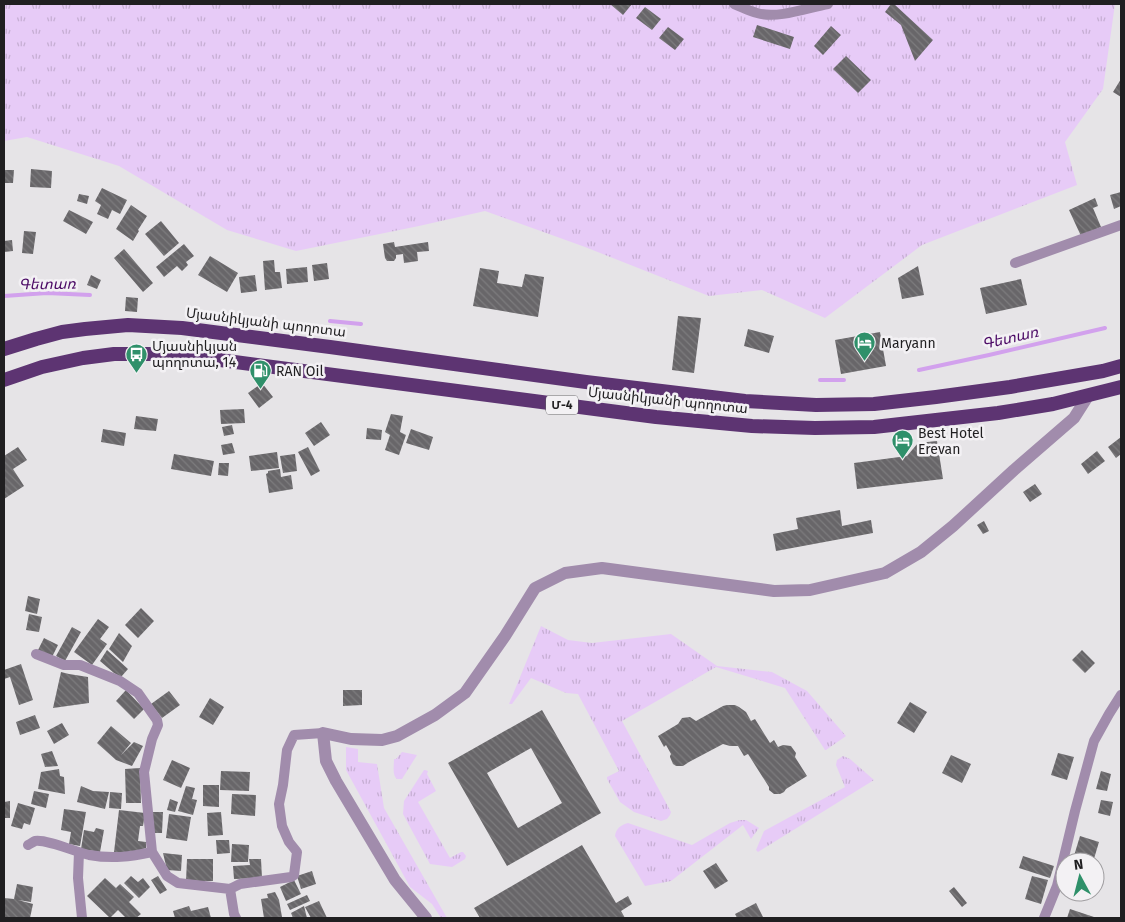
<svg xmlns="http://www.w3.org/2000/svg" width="1125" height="922" viewBox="0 0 1125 922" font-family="'Fira Sans','Noto Sans Armenian',sans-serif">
  <defs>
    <pattern id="grass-tufts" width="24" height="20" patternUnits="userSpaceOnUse" patternTransform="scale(1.25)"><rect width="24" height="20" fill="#e7cbf7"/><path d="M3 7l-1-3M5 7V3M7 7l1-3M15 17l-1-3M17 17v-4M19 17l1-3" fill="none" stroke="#c6aed3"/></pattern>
    <pattern id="building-back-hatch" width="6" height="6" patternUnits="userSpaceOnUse" patternTransform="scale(1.25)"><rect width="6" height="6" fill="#686669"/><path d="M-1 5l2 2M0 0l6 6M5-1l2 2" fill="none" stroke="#7d7c7e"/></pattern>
  </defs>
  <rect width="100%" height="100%" fill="#e6e4e7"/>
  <path fill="url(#grass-tufts)" d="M4,4H1115L1103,89L1065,142L1077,185L922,245L825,318L762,290L709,296L585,247L485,211L419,226L296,251L227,230L119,166L27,137L4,141Z
    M541,626L568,640L592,643L671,634L717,666L772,672L807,691L846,736L826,750H825L785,688L716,667L622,721L671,812L670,815L667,819L661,821L634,812L620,802L607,779V777L619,771L578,694L566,693L531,678L512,704H509Z
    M346,747L358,749V762L377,764L384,808L447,918H441L432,904L410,887L346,770Z
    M402,752L417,755L402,779H397C392,775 394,766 394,759H396Z
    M843,756L850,759L874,780L758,852L756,850L764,831L845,787L836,765L837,760Z
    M424,770H425L428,771L427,774L436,791L418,802L450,858L461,852H463L466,856L465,859L452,867L430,864L403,814L404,801Z
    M740,820H746L759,828L751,839L743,825L671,881L645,886L615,836C616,828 621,825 628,823L692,845L730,823Z"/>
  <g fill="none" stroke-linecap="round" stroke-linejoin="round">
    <path stroke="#d2a1ed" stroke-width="4" d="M4,296L47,293L90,295
      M330,321L361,324
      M919,370L989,355L1105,328
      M820,380H844"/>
  </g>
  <path fill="url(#building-back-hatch)" fill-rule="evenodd" d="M610,4H632L623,15Z
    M891,4H894L933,40L915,61L901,25L885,12Z
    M645,7L661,19L652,30L636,18Z
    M757,25L794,37L790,49L753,37Z
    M831,26L841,35L823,55L814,46Z
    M668,27L684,39L675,50L659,38Z
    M846,56L871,80L858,93L833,69Z
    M1121,79V97L1113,92Z
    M31,169L52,171L51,188L30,187Z
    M4,170H14L13,183H4Z
    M102,188L127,200L120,214L112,210L108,219L97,214L101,205L95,201Z
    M1121,192V206L1114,209L1110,195Z
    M79,194L89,196L87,204L77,201Z
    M1095,198L1098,206L1093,208L1101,227L1081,236L1069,210Z
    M131,205L147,216L138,230L139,231L133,241L116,229Z
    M69,210L93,222L86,234L63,221Z
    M161,221L179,243L164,256L145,234Z
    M24,231L36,232L33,254L22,253Z
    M12,240L13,251L4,252V241Z
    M394,242L395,247L428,242L429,251L417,252L418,261L404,263L403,254L396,255V258L394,261H387L385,258L383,244Z
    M184,244L194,256L186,262L188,265L182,271L177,266L164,277L156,267Z
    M124,249L153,283L143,292L114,258Z
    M210,256L238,273L227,292L198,275Z
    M274,260L275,272H280L282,288L265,290L263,261Z
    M327,263L329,279L314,281L312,265Z
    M918,266L924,295L902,299L898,278Z
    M307,267L308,282L287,284L286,269Z
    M480,268L499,271L497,283L522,287L525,274L544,277L538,317L473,306Z
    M91,275L101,280L97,289L87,285Z
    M255,275L257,291L241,293L239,277Z
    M1021,279L1027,305L986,314L980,288Z
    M126,297L138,298L137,312L125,311Z
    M678,316L701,318L694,373L672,370Z
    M748,329L774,336L769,353L744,346Z
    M880,332L886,366L841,374L835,340Z
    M262,383L273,397L259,408L248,393Z
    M244,409L245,423L221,424L220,410Z
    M391,414L403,416L400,432L406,435L399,455L385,450L390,435L385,432Z
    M136,416L158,419L156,431L134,429Z
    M321,422L330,435L314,446L305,433Z
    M232,425L234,434L224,436L222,427Z
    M367,428L382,430L381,440L366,439Z
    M103,429L126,433L124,446L101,442Z
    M411,429L433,437L429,450L406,443Z
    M1121,437V454L1116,458L1108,447Z
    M937,441L943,479L857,489L854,463L907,456L918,443Z
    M232,443L235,453L223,455L221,445Z
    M18,447L27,460L13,469L24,486L4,499V456Z
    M308,447L320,471L311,476L298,452Z
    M1097,451L1105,461L1088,474L1081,464Z
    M277,452L279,468L251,471L249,456Z
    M174,454L214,461L211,476L171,469Z
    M295,454L297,471L283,473L280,456Z
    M219,463H229L228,476L218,475Z
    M280,469L281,477L291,475L293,489L269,493L266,474L268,473V471Z
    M1035,484L1042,494L1030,502L1023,492Z
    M840,510L842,526L871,520L873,533L776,551L773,534L798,529L796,518Z
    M984,521L989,531L983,534L977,525Z
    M28,596L40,599L37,614L25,611Z
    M141,608L154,621L138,638L125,625Z
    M29,614L42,617L39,632L26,630Z
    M98,619L109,627L100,639L107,644L92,665L74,652Z
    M72,627L81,632L65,661L56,656Z
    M119,633L132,646L123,662L109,649Z
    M44,638L58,645L52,657L38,650Z
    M107,650L128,669L121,677L114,673L100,661Z
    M1082,650L1095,663L1085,673L1072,660Z
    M21,664L33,700L19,705L10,677L4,679V670Z
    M61,672L69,674L88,677L89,703L53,708Z
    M126,690L144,709L134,719L116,701Z
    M343,690H362V705L343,706Z
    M169,691L180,705L162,718L151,704Z
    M210,698L224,707L213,725L199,717Z
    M910,702L927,712L914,733L897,723Z
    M727,705H735L739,707L746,712L751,721L755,719L770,743L774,740L778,747L783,745L791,746L796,753L795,757L807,776L786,789L784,792L780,794H774L769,790V787L748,754L744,756L738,746H730L723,744L689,762L683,766H676L673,764L670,757V756L671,754L666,745L664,747L658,736L678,724L682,718L690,717L696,721L723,706Z
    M542,710L601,813L507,866L448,763ZM531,748L562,803L518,828L487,773Z
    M35,715L40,728L20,735L16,722Z
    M62,723L69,735L54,744L47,731Z
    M111,726L131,743L121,755L134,742L143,746L132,766L116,760L97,743Z
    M52,751L58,766L45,767L41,754Z
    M1058,753L1074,757L1067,780L1051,775Z
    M951,755L971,764L962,783L942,773Z
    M172,760L190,768L181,788L163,780Z
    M140,768L141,803H126L125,769Z
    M59,769L60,776L64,777L65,794L38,789L41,772Z
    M221,771L250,772L249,791L220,790Z
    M1101,771L1111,774L1107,791L1096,789Z
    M203,785H219V807L203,806Z
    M81,786L93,791L109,792L105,809L77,802Z
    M186,786L195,788L192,799L197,800L193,815L178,811Z
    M34,791L49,794L46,808L31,804Z
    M110,792L122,793L121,809L109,808Z
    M232,794L256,795L255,816L231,814Z
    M170,799L178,802L175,812L167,810Z
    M1101,800L1113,802L1110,816L1098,813Z
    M10,801V818H4V802Z
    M18,803L35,808L30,825L24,823L22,829L11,826Z
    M64,809L86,812L80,846L69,844L71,832L61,830Z
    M119,810L145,813L143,826H140L138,841L146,842V848L130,854L114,852Z
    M153,812H163L162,833H152Z
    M221,812L223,835L208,836L207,813Z
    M169,814L191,817L187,841L166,838Z
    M96,828L104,830L100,852L81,849L84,830L94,832Z
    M1080,836L1099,842L1093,862H1084L1073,859Z
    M216,840H229L230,853L217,854Z
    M232,844L249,845L248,862H231Z
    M582,845L616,903L628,896L632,904L621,911L625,918H480L474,908Z
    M163,853L182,855L181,871L167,870Z
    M1023,856L1054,866L1050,878L1019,868Z
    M187,859H213V881H186Z
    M249,859H261L262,878L234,879L233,866L250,865Z
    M716,863L728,881L715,889L703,871Z
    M312,871L316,884L301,889L297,876Z
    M131,876L138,882L143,878L150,887L139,898L124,883Z
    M158,876L167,890L160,894L151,880Z
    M1032,876L1048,880L1041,904L1025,899Z
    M105,878L116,888L120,884L134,897L129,902L141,914L136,918H126L118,910L110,918L87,896Z
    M294,880L301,894L286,901L280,887Z
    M17,884L33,887L31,902L18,900L33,904L30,918H4V898L14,899Z
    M954,887L967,903L962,907L949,891Z
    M275,892L279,900L282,917L264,918L261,899L268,898L267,894Z
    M307,895L310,901L290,910L287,904Z
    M319,901L327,918H311L305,907Z
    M756,903L763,917L761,918H737L735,914Z
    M189,906L191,911L208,907L211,918H175L173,911Z
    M304,906L307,918H293L291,913Z
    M1070,909L1097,918H1067Z"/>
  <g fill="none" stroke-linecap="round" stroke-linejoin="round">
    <path stroke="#a18cac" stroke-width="10" d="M734,4C742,7 749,11 757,13C778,19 807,8 828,4
      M1015,263L1121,225
      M36,654L64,665H80L120,681L138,693L157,720L158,725L152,739L144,772L152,852L167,876L178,883L230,889L240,884L291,877L294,875L297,852L289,842L282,826L279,804L283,785L287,750L294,735L323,733
      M28,845C30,844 33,842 35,841C46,839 76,852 89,855C112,859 130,857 152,852
      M79,852L78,878L82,918
      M230,889L234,914L236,918
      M1044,918L1057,886L1075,811L1094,741L1109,714L1121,695"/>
    <path stroke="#a18cac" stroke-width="12" d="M426,918L395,880L336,781L326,761L323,733L351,739L382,740L397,736L435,715L465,693L505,636L535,588L565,573L602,568L774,591L810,590L885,573L921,552L953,526L1014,470L1074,418L1088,396"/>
    <path stroke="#5d3472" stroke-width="14" d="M4,349L36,339L62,332L85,329L128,325L182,328L330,347L586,382L745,401L816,405L874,404L936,397L1010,387L1103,371L1121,366
      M4,380L42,367L83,358L114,354H174L656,417L752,426L815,428L874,427L998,413L1053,404L1121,387"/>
  </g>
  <defs>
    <symbol id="hotel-pin" viewBox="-11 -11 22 30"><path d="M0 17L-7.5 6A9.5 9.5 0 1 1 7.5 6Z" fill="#2f906a" stroke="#f3f1f4"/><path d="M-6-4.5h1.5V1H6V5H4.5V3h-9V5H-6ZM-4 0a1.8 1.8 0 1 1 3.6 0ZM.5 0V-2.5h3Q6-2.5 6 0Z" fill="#fff"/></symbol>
    <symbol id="bus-pin" viewBox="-11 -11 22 30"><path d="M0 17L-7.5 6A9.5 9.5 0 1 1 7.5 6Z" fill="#2f906a" stroke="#f3f1f4"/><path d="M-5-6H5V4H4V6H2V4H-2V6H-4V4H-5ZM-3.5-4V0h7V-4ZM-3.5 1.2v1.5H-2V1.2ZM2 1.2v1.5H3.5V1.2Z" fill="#fff"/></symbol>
    <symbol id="fuel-pin" viewBox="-11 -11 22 30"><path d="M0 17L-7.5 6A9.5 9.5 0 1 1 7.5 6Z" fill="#2f906a" stroke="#f3f1f4"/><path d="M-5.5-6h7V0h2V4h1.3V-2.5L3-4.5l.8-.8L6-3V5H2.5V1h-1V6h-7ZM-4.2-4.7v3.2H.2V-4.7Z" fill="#fff"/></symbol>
  </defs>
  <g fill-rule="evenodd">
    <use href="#hotel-pin" x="852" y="330" width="25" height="34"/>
    <use href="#bus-pin" x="124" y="342" width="25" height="34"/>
    <use href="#fuel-pin" x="248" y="358" width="25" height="34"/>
    <use href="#hotel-pin" x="890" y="428" width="25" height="34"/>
  </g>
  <g text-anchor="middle" stroke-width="5" stroke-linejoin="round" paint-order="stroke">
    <rect fill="#f3f1f4" stroke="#5f5e60" stroke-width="1" x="546" y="395.5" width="32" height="19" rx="4"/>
    <g font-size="12" font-weight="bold" fill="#201f21">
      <text x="562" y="409">Մ-4</text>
    </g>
    <g font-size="14" fill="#201f21" stroke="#f3f1f4">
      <text transform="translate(266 322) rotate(7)" y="5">Մյասնիկյանի պողոտա</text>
      <text transform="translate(668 400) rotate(6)" y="5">Մյասնիկյանի պողոտա</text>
    </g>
    <g font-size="14" fill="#201f21" stroke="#f3f1f4" text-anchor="start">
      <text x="881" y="348">Maryann</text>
      <text x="152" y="351">Մյասնիկյան<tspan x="152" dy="16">պողոտա, 14</tspan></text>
      <text x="276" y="376">RAN Oil</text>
      <text x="918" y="438">Best Hotel<tspan x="918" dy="16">Erevan</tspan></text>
    </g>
    <g font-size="15" font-style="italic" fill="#4a0864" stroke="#f3f1f4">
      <text transform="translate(47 284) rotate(-1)" y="5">Գետառ</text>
      <text transform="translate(1010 338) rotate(-13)" y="5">Գետառ</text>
    </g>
  </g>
  <rect width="1125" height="922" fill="none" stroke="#201f21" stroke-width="10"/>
  <g transform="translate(1080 877) rotate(353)"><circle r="24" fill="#f3f1f4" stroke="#9f9da0"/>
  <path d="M0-4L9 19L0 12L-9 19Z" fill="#2f906a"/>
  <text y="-8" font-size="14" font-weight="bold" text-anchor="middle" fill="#201f21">N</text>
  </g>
</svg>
